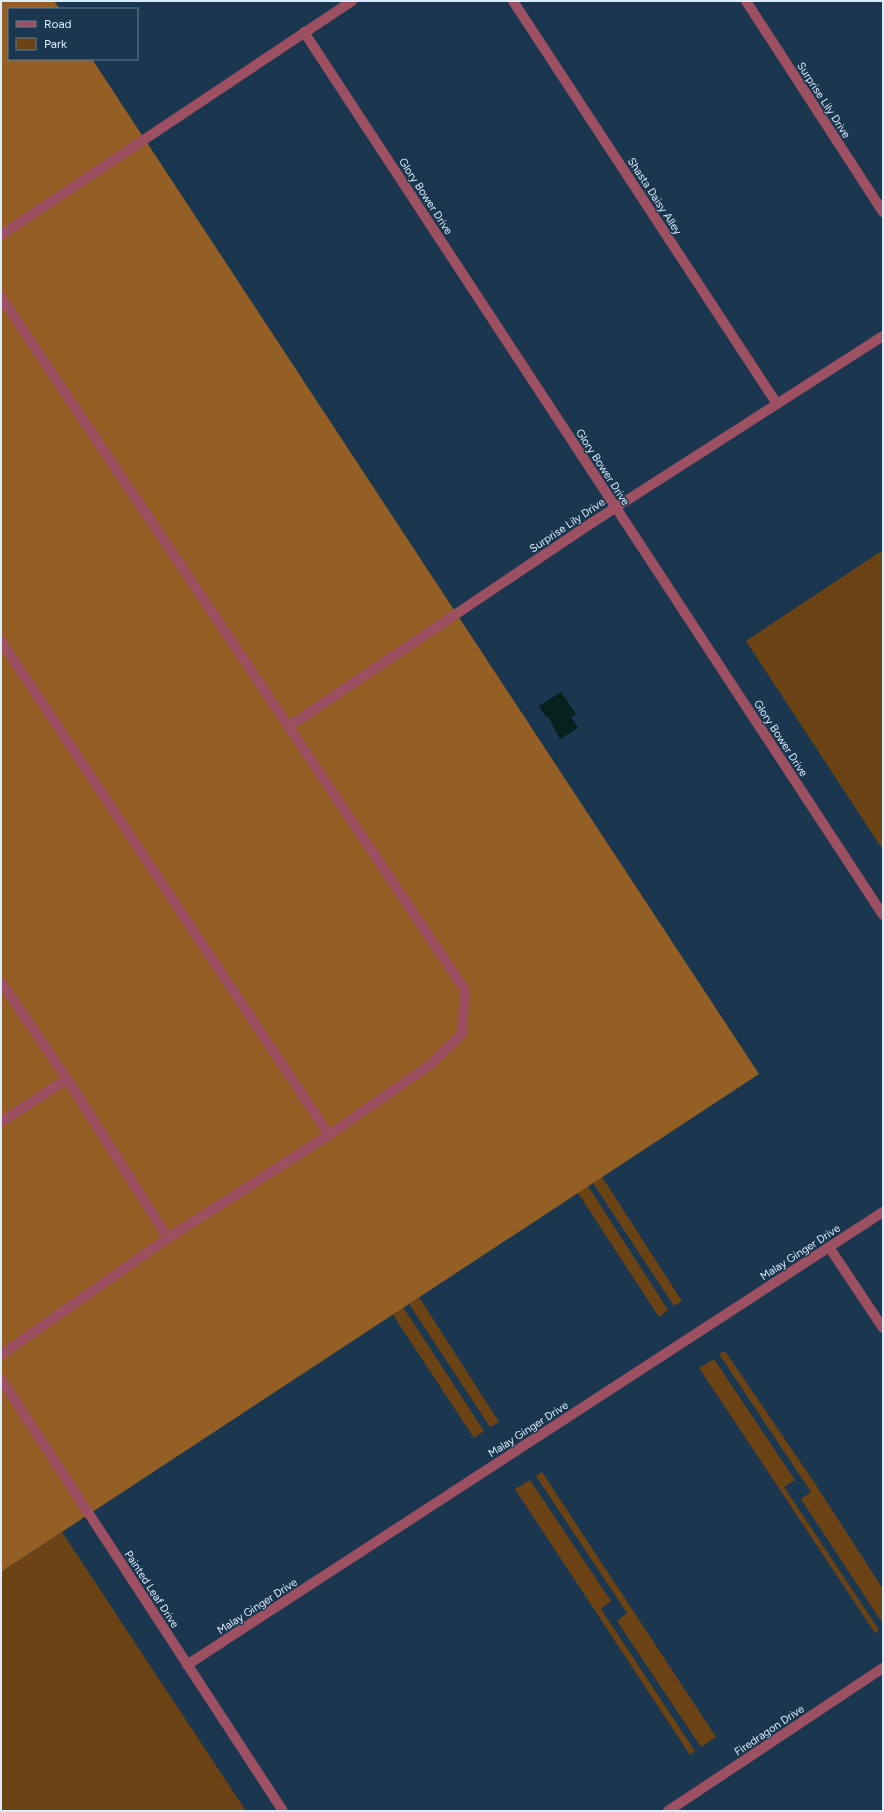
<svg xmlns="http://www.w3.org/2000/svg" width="884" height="1812" viewBox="0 0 884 1812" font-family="Figtree,sans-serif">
  <rect width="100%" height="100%" fill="#1a374f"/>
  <path fill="#6b4314" d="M883,550V850L746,641Z
    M602,1177L682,1301L674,1306L593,1183Z
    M588,1186L668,1310L659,1317L578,1193Z
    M419,1297L499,1422L490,1427L409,1304Z
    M403,1307L484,1431L474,1438L393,1315Z
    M725,1351L814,1482L883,1589V1624L801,1499L811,1492L719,1354Z
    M714,1359L795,1480L784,1487L879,1630L875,1633L699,1368Z
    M542,1472L716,1737L701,1747L617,1621L627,1613L536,1476Z
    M530,1480L611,1601L601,1609L695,1751L690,1755L515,1489Z
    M62,1532L246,1811H1V1572Z"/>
  <path fill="#935f24" d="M1,1H54L60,9H9V59H92L759,1074L1,1572Z"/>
  <path fill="#05201d" d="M561,692L576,714L571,717L578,728L560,739L548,716L546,717L539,706Z"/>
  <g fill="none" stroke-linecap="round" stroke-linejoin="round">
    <path stroke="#9c5062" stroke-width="10" d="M513,1L777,404
      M829,1247L883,1328"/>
    <path stroke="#9c5062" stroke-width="10" d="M746,1L883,212
      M304,32L883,915
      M1,235L352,1
      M1,297L465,990L462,1034L431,1064L329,1135L168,1238L1,1355
      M1,641L329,1135
      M288,727L590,524L883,336
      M1,982L67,1079L168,1238
      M1,1122L67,1079
      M1,1379L283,1811
      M187,1665L883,1212
      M668,1811L883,1668"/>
  </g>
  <g text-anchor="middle" stroke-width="3" stroke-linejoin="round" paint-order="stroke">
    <g font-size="11" fill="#daebfa" stroke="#1a374f">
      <text transform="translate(824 100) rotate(57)" y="4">Surprise Lily Drive</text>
      <text transform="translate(426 196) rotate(57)" y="4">Glory Bower Drive</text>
      <text transform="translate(655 196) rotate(57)" y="4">Shasta Daisy Alley</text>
      <text transform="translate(603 467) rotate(57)" y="4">Glory Bower Drive</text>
      <text transform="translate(567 525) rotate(-34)" y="4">Surprise Lily Drive</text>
      <text transform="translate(781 738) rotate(57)" y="4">Glory Bower Drive</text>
      <text transform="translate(800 1252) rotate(-33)" y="4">Malay Ginger Drive</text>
      <text transform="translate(528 1429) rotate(-33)" y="4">Malay Ginger Drive</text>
      <text transform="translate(152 1589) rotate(57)" y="4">Painted Leaf Drive</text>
      <text transform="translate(257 1606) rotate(-33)" y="4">Malay Ginger Drive</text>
      <text transform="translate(769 1730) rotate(-34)" y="4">Firedragon Drive</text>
    </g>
  </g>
  <rect width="884" height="1812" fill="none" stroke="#daebfa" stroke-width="4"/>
  <rect x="8" y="8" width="130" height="52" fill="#1a374f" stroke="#677f93"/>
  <rect x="16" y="21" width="20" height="6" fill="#9c5062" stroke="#677f93"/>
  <text x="44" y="28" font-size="12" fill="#daebfa">Road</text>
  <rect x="16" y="38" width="20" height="12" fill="#6b4314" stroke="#677f93"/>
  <text x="44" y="48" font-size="12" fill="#daebfa">Park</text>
</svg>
